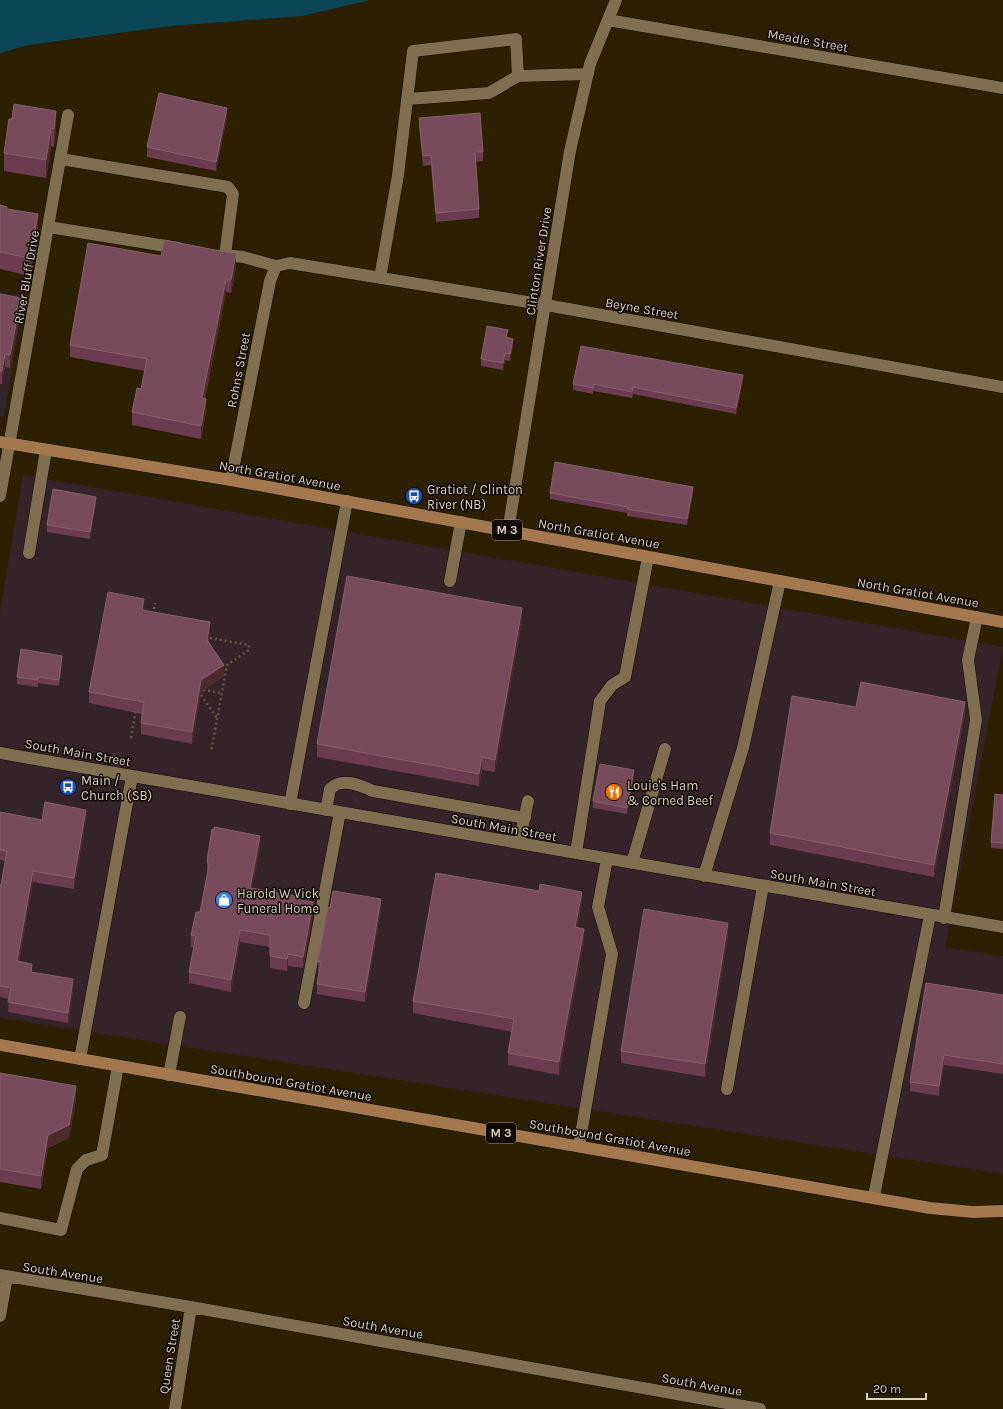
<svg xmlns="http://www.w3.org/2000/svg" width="1003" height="1409" viewBox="0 0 1003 1409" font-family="Karla,sans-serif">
  <rect width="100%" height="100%" fill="#2d1f02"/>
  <path fill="#35232a" d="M0,292L24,296L4,417H0Z
    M23,475L1003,647L945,948L1003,956V1174L0,1018V612Z"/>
  <path fill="#0b4657" d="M0,0H370L302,16L171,26L28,45L0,53Z"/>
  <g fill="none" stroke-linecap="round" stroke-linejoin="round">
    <defs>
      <path id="minor" d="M608,20L1003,88
        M407,99L489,93L518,76
        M61,159L228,187L233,194L225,255L243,257L276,266
        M49,227L178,248
        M276,266L290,263L546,305L1003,387
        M380,278L398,175L413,51L516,39L518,76L588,74
        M231,480L270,281L276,266
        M0,496L68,115
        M508,531L570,151L590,64L616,0
        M29,553L46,450
        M450,581L461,522
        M0,753L1003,927
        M290,804L347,501
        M326,810L330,789C342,777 360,785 373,791L525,818
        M519,843L528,801
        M576,853L600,701L612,685L625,677L648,557
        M632,863L665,749
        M704,876L743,748L780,581
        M944,918L976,720L968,660L977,617
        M304,1003L340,812
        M80,1059L132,776
        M169,1075L180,1017
        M727,1089L763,886
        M579,1146L612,954L598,907L607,859
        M874,1196L930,915
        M0,1218L61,1230L77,1169L86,1160L102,1155L118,1066
        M0,1275L191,1307L760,1409
        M0,1316L7,1277
        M175,1409L191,1307"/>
      <path id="major" d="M0,442L231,480L1003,622
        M0,1045L930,1208L973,1212L1003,1211"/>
    </defs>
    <use href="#minor" stroke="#130900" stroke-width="13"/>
    <use href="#major" stroke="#130900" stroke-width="13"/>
    <path stroke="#63573d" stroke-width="2.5" stroke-dasharray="2 3" stroke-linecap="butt" d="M153,614L155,603
      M210,638L249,645V650L227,665L211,752
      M203,690L222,693
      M201,695L217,718
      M131,738L136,709"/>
    <use href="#minor" stroke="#7f6e4f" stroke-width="12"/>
    <use href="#major" stroke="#a3784e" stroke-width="12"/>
  </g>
  <path fill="#6b3b4f" d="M227,117L216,171L147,157V147Z
    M419,118L483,152V161L476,162L479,209V218L436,222L431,165L423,166L419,127Z
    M9,119L56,129L54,147L51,146L46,178L4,171V153Z
    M0,205L7,209L38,232L30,276L0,269Z
    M161,256L236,267L231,293L226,292L205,399L206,412L201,439L132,425V412L141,389L145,371L70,357V345Z
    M0,294L21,310L10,368L5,367L2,384H0Z
    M508,336V338L513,345L510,361L505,360L503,370L481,366V359Z
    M743,381L736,414L633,394L632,398L593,391V394L573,390V384Z
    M550,493H693L687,525L627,516V513L550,499Z
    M96,503L90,539L47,532V525Z
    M144,610L210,633L209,642L224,676L201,692L192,744L141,734V723L142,714L89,703V692Z
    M522,621L495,772L482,770L479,786L317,757V744Z
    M62,663L59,686L38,683V687L17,684V677Z
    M856,707L965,714L934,877L770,845V833Z
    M634,777L627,814L593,808V801Z
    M1003,795V849L991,848V842Z
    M0,812L42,820H86L74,889L33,882L19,962L32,973L73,990L68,1023L8,1012L9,999L0,997V885H1L5,861L0,860Z
    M260,848L252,888L295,899L313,914L303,968L288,966L287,971L270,968V947L240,942L231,992L189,983V972L194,947H191V935L200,912L207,874V861Z
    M582,904L577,928L584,942L559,1075L508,1065V1053L512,1032L413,1013V1001Z
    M381,909L365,1002L317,994V984L319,971H318V961Z
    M728,935L705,1077L621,1063V1051Z
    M1003,995V1074L944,1065L939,1096L910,1091V1082Z
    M0,1073L76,1099L69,1138L48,1148L41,1189L0,1182Z"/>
  <path fill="#4d292b" d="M227,108V117L216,171V162Z
    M56,111V129L54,147V129Z
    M51,128V146L46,178V160Z
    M38,214V232L30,276V258Z
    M236,254V267L231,293V280Z
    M226,280V292L202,411V398Z
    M21,298V310L10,368V355Z
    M513,339V345L510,361V354Z
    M505,353V360L503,370V363Z
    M5,354V367L2,384V371Z
    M743,375V381L736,414V408Z
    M206,399V412L201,439V426Z
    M693,487V493L687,525V519Z
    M96,497V503L90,539V532Z
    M144,599V611L142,610Z
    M522,608V621L495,772V760Z
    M210,622V633L207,651V640Z
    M62,656V663L59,686V680Z
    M224,665V676L201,692L192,744V732L201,680Z
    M965,702V714L934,877V865Z
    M482,757V770L479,786V774Z
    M634,770V777L627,814V808Z
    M86,810V820L74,889V878Z
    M260,836V848L250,900V888Z
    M33,871V882L17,972V961Z
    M582,892V904L575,940V927Z
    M381,899V909L365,1002V992Z
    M313,902V914L303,968V957Z
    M728,923V935L705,1077V1064Z
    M584,929V942L559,1075V1062Z
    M240,930V942L231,992V980Z
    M288,954V966L287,971V959Z
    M73,979V990L68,1023V1013Z
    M944,1055V1065L939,1096V1086Z
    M76,1086V1099L69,1138L48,1148L41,1189V1176L48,1135Z"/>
  <path fill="#774b5c" stroke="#87606b" d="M159,93L227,108L216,162L147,147Z
    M14,104L56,111L54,129L51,128L46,160L4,153L9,119H12Z
    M480,113L483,152H475L479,209L436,213L431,155L423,156L419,118Z
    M0,205L7,207V209L38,214L30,258L0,252Z
    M164,240L236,254L231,280H226L202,398L206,399L201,426L132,412L137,388L141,389L147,359L70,345L88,243L161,256Z
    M0,294L21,298L10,355L5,354L2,371H0Z
    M487,326L508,330L506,337L513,339L510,354L505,353L503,363L481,359Z
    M581,346L743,375L736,408L633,387L632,392L593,384V388L573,384Z
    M555,462L693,487L687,519L627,509L628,507L550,493Z
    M53,489L96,497L90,532L47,525Z
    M347,576L522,608L495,760L482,757L479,774L317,744Z
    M108,592L144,599L142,610L210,622L207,640L224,665L201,680L192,732L141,723L144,702L89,692Z
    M21,649L62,656L59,680L38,677V680L17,677Z
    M861,682L965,702L934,865L770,833L792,696L856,707Z
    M600,764L634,770L627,808L593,801Z
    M995,794L1003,795V843L991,842Z
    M45,802L86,810L74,878L33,871L17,961L32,964L31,972L73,979L68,1013L8,1002L11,988L0,986V885H1L7,851L0,850V812L42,820Z
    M214,827L260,836L250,888L295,896L294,899L313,902L303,957L288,954L287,959L270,956V935L240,930L231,980L189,972L196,936L191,935L196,912H200L209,865L207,861L212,829L214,830Z
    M436,873L539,891L540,884L582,892L575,927L584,929L559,1062L508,1053L514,1019L413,1001Z
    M333,891L381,899L365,992L317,984L321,962L318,961L328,907L330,908Z
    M644,909L728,923L705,1064L621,1051Z
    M926,983L1003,995V1064L944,1055L939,1086L910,1082Z
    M0,1073L76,1086L69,1125L48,1135L41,1176L0,1169Z"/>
  <defs>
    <symbol id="bus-disc" viewBox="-11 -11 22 22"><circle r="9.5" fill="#1a4fb4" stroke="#100a02"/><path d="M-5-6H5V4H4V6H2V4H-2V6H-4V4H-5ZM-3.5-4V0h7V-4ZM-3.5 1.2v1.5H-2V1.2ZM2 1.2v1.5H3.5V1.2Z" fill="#fff"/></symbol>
    <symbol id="restaurant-disc" viewBox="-11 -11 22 22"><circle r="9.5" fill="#e8710a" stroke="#100a02"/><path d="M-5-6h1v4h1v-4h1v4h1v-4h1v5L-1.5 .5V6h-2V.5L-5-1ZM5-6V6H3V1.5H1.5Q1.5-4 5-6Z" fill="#fff"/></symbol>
    <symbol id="shop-disc" viewBox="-11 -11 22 22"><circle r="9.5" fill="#3f7fe0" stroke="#100a02"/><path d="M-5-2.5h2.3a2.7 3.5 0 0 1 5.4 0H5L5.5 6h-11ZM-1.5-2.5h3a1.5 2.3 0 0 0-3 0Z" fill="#fff"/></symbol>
  </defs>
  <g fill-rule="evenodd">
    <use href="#bus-disc" x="404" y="486" width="20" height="20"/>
    <use href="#bus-disc" x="58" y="777" width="20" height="20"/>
    <use href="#restaurant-disc" x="604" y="782" width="20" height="20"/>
    <use href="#shop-disc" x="214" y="890" width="20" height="20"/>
  </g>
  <g text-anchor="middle" stroke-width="3" stroke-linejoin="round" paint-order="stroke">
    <g fill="#100a02" stroke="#9d9587" stroke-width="1">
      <rect x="492" y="520" width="30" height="20" rx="3"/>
      <rect x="486" y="1123" width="30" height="20" rx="3"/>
    </g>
    <g font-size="12" font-weight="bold" fill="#dad1c0">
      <text x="507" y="534">M 3</text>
      <text x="501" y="1137">M 3</text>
    </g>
    <g font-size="13" fill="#dad1c0" stroke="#100a02">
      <text transform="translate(808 40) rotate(10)" y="5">Meadle Street</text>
      <text transform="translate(538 261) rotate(-81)" y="5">Clinton River Drive</text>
      <text transform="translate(26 277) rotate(-80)" y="5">River Bluff Drive</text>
      <text transform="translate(642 308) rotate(10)" y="5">Beyne Street</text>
      <text transform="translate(238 370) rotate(-79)" y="5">Rohns Street</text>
      <text transform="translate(280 475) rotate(10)" y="5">North Gratiot Avenue</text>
      <text transform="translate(599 533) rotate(10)" y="5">North Gratiot Avenue</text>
      <text transform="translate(918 592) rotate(10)" y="5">North Gratiot Avenue</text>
      <text transform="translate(78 752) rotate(10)" y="5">South Main Street</text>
      <text transform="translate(504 827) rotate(10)" y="5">South Main Street</text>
      <text transform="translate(823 882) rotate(10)" y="5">South Main Street</text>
      <text transform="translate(291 1082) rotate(10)" y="5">Southbound Gratiot Avenue</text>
      <text transform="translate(610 1137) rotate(10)" y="5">Southbound Gratiot Avenue</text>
      <text transform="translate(63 1272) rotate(9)" y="5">South Avenue</text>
      <text transform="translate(383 1327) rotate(10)" y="5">South Avenue</text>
      <text transform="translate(169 1356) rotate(-81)" y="5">Queen Street</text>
      <text transform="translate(702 1384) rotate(10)" y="5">South Avenue</text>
    </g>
    <g font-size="13" fill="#dad1c0" stroke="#100a02" text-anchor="start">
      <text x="427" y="494">Gratiot / Clinton<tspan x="427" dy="15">River (NB)</tspan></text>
      <text x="81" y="785">Main /<tspan x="81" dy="15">Church (SB)</tspan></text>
      <text x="627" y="790">Louie's Ham<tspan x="627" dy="15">&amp; Corned Beef</tspan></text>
      <text x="237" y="898">Harold W Vick<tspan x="237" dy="15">Funeral Home</tspan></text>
    </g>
  </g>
  <path d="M867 1393v6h59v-6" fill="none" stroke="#dad1c0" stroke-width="2"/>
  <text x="873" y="1393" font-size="12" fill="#dad1c0" stroke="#100a02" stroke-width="3" paint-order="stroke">20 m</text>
</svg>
